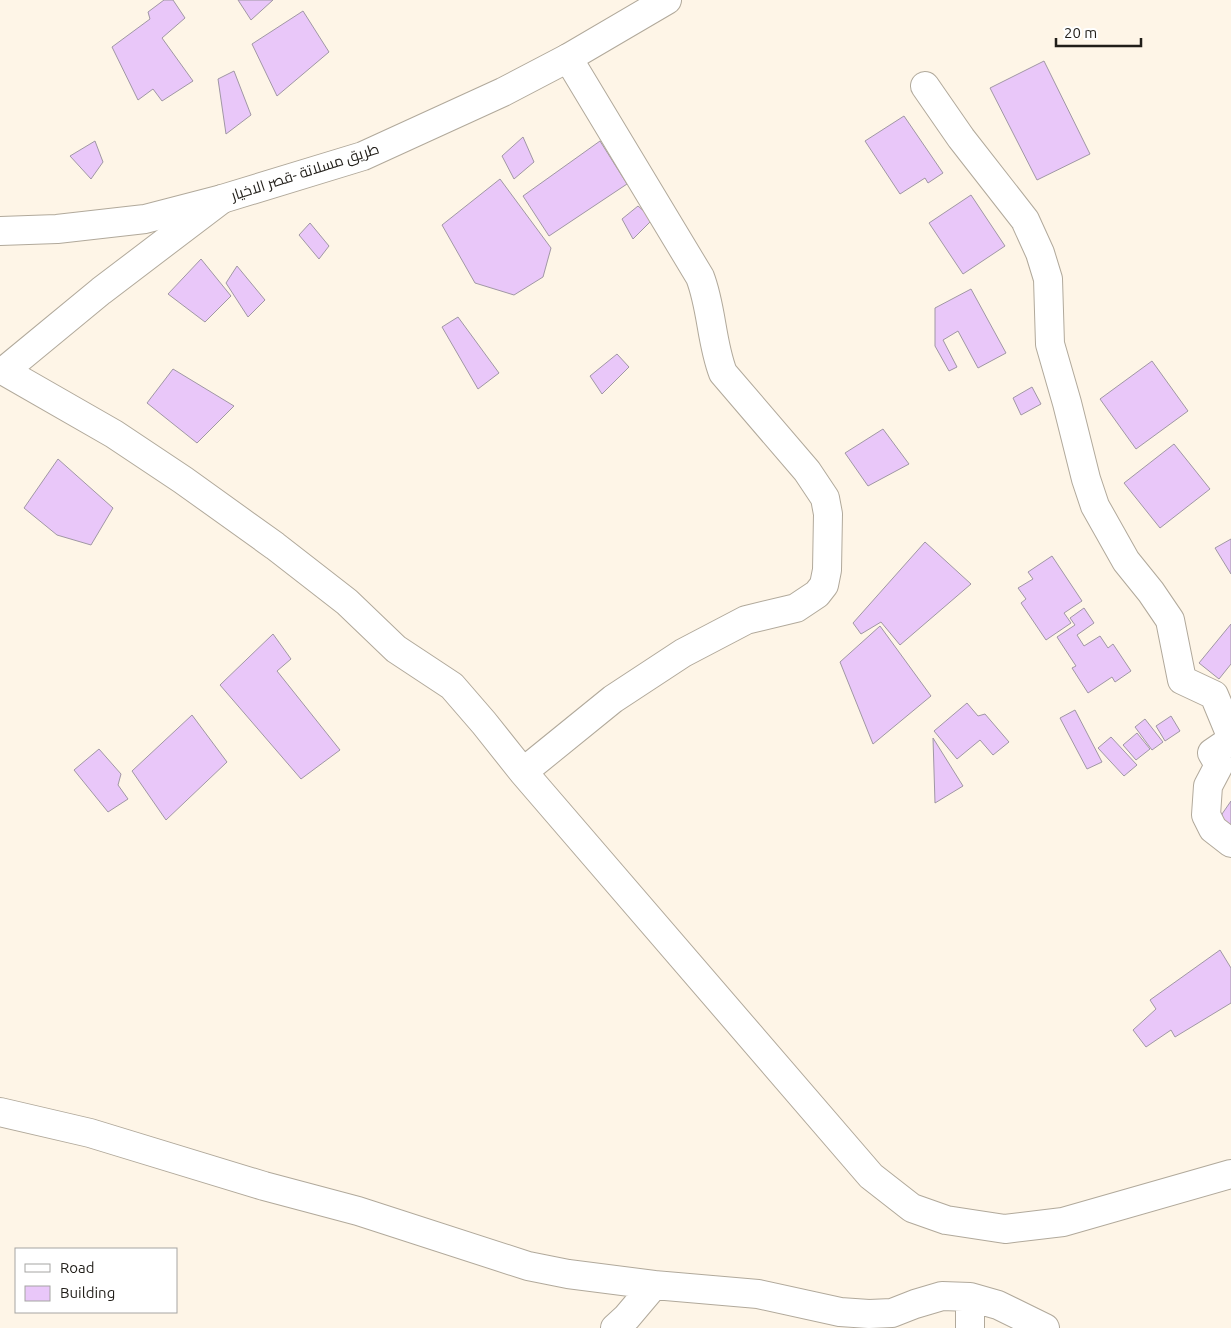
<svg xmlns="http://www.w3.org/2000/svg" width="1231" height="1328" viewBox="0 0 1231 1328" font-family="Ubuntu,Cairo,sans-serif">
  <rect width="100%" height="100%" fill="#fef5e7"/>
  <path fill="#e9c7f9" stroke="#a097a4" d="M164,0H173L185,18L162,38L193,81L162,101L153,89L138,100L112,47L150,19L148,12Z
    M238,0H273L251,20Z
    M303,11L329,52L277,96L252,44Z
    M1044,61L1090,154L1037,180L990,88Z
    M234,71L251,115L226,134L218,79Z
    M904,116L943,173L928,183L925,178L900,194L865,141Z
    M523,137L534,162L514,179L502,156Z
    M95,141L103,162L91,179L70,156Z
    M600,141L627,184L549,236L523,196Z
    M500,179L551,248L543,277L514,295L475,283L442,225Z
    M971,195L1005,246L963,274L929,223Z
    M638,206L653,219L633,239L622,219Z
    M310,223L329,246L319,259L299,235Z
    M201,259L231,296L205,322L168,294Z
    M237,266L265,300L248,317L226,283Z
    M971,289L1006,353L978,368L958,331L943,340L957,367L949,371L935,346V308Z
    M458,317L499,373L478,389L442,327Z
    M617,354L629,367L602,394L590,376Z
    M1152,361L1188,411L1136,449L1100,399Z
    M173,369L234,406L197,443L147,403Z
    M1032,387L1041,404L1021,415L1013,398Z
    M883,429L909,464L868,486L845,453Z
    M1174,444L1210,489L1160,528L1124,483Z
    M58,459L113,508L91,545L57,535L24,508Z
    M1231,539V574L1215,548Z
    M925,542L971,584L900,645L881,622L861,634L853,623Z
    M1052,556L1082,601L1064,613L1071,623L1046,640L1021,603L1026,599L1018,588L1033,579L1028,572Z
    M1084,608L1094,623L1077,635L1084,646L1100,636L1108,648L1113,644L1131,671L1115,682L1112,677L1088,693L1072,668L1076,666L1057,637L1075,625L1070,618Z
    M1231,624V664L1219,679L1199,663Z
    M880,626L931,696L873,744L840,662Z
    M273,634L291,659L277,671L340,750L301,779L220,685Z
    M967,703L978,716L985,714L1009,742L993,755L980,740L957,759L934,731Z
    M1075,710L1102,762L1087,769L1060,718Z
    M192,715L227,762L166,820L132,771Z
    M1171,716L1180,731L1165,741L1156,726Z
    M1145,719L1163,742L1152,750L1135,727Z
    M1137,733L1150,749L1136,760L1123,745Z
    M1111,737L1137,765L1124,776L1098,748Z
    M933,738L963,786L935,803Z
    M99,749L121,774L118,785L128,799L108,812L74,770Z
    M1231,801V829L1222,823V814Z
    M1220,950L1231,968V1003L1175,1037L1171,1030L1146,1047L1133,1030L1156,1009L1150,1000Z"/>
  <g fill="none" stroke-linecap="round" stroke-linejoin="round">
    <defs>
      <path id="minor" d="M925,86L961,138L1025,220L1040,253L1048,279L1050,344L1067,403L1086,479L1095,506L1126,561L1151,592L1170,620L1182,680L1214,695L1231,736
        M222,199L101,291L4,371L114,434L183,480L275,546L347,602L396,649L452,686L484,723L523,772L871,1176L912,1208L946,1220L1005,1229L1063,1222L1231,1174
        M1231,740L1212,753L1219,765L1208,786L1206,815L1213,829L1231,843
        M523,772L613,699L683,653L746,620L796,608L817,594L824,585L827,570L828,514L825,498L807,471L723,373C711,342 712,308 700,277L568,58
        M0,1112L90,1133L264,1186L358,1211L528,1266L568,1274L654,1285
        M970,1297V1328
        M615,1328L627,1317L654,1285L758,1294L840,1312L869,1314L892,1313L915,1304L942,1296L970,1297L998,1305L1045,1328"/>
      <path id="major" d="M0,231L57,229L145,219L222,199L363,156L503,92L568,58L667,0"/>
    </defs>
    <use href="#minor" stroke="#b1a99b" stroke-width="30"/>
    <use href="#major" stroke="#b1a99b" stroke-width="30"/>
    <use href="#minor" stroke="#fff" stroke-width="28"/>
    <use href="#major" stroke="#fff" stroke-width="28"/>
  </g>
  <g text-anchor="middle" stroke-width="4.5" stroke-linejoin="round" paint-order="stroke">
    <g font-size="15" fill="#211e19" stroke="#fff">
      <text transform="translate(305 172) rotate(-18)" y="5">طريق مسلاتة -قصر الاخيار</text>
    </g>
  </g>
  <rect x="15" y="1248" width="162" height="65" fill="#ffffff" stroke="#a6a5a3"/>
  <rect x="25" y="1264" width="25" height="8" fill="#ffffff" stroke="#a6a5a3"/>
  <text x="60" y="1273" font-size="15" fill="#211e19">Road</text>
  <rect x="25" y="1286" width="25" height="15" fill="#e9c7f9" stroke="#a6a5a3"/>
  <text x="60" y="1298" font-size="15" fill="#211e19">Building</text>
  <path d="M1056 38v8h85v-8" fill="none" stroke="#211e19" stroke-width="2.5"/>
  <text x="1064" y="38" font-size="15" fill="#211e19" stroke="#ffffff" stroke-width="4" paint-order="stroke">20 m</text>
</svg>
